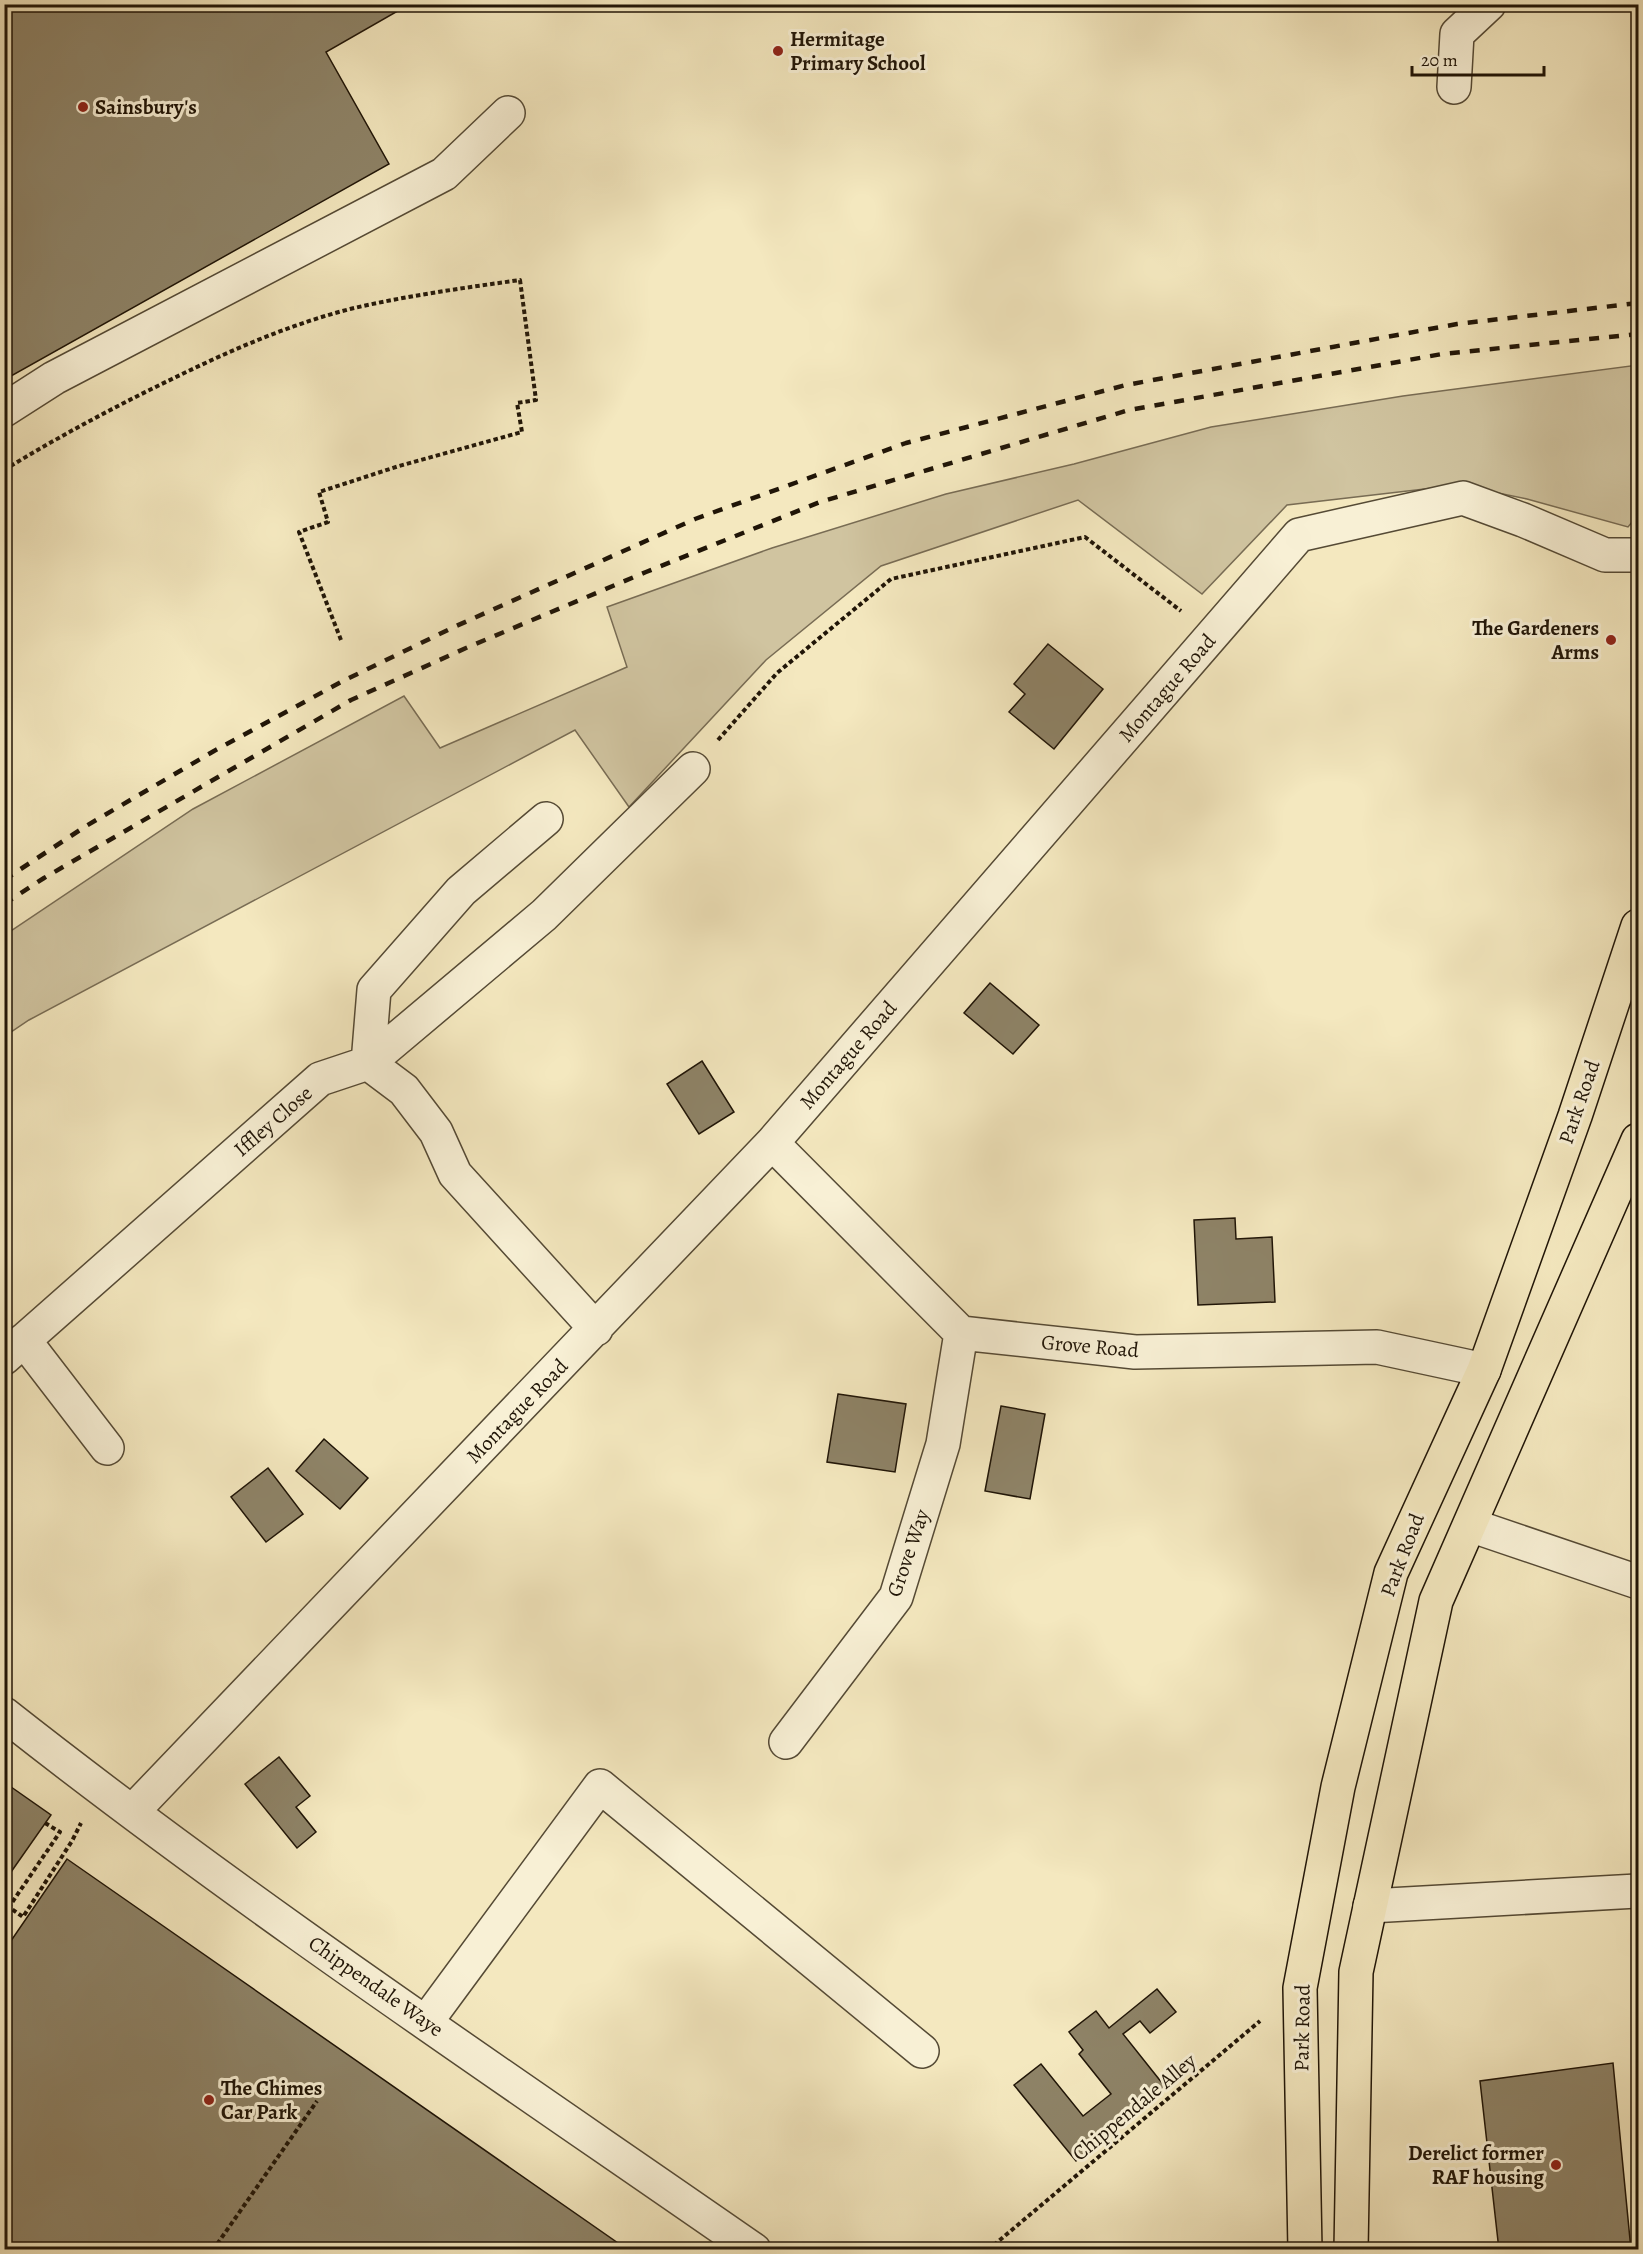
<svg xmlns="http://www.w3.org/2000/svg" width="1643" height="2254" viewBox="0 0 1643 2254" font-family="Alegreya,serif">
  <rect width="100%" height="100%" fill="#f4e8bf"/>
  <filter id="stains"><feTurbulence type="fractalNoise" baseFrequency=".00333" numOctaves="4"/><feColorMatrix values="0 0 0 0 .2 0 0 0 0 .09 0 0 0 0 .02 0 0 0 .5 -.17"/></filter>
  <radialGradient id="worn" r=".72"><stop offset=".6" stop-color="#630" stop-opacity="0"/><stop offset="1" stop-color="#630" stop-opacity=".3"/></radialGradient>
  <path fill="#d0c4a0" stroke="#786c54" stroke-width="1.5" d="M1638,365V515L1628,527L1527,499L1459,485L1287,505L1202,594L1078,500L881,566L766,660L629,807L575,730L29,1020L5,1036V935L193,809L404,696L440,748L627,667L607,607L772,548L946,494L1074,464L1211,427L1403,396Z"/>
  <path fill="#8e8367" stroke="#201507" stroke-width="1.5" d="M4,4H410L326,52L389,164L4,380Z
    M1048,644L1103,689L1054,749L1009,712L1025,694L1014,684Z
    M990,983L1039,1025L1013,1054L964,1013Z
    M702,1061L734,1112L699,1134L667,1084Z
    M1235,1218L1236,1239L1272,1237L1275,1302L1198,1305L1194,1220Z
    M838,1394L906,1404L895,1472L827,1462Z
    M1001,1406L1045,1414L1030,1499L985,1491Z
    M324,1439L368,1478L340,1509L296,1471Z
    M268,1468L303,1514L266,1542L231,1497Z
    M279,1757L310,1796L296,1807L316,1832L297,1848L245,1784Z
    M4,1782L51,1815L4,1882Z
    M67,1859L90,1875L628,2250H4V1951Z
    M1157,1989L1176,2012L1150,2033L1140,2021L1123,2034L1166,2088L1076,2161L1014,2085L1041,2064L1083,2116L1111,2094L1079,2054L1083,2050L1069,2032L1096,2011L1109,2028Z
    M1613,2063L1631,2250H1499L1480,2081Z"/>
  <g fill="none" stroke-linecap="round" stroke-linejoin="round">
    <defs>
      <path id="minor" d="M1454,87L1457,34L1489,4
        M4,410L54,378L444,174L508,113
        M368,1063L544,915L693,769
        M368,1063L374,990L461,891L546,819
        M772,1143L961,1333L1135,1352L1377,1347L1484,1370
        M24,1340L107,1448
        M4,1358L320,1079L368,1063L404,1090L436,1132L455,1174L596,1329
        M1470,1525L1638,1582
        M4,1714C245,1904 502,2075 754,2250
        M786,1742L896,1597L943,1444L961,1333
        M132,1812L772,1143L1299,535L1463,498L1523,520L1605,555H1638
        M1370,1906L1637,1891
        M426,2022L600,1786L922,2051"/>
      <path id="major" d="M1305,2250L1300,1988L1338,1787L1391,1573L1484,1370L1575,1116L1638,926
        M1351,2250L1356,1972L1436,1601L1638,1140"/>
    </defs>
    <use href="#minor" stroke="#554a35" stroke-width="36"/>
    <use href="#major" stroke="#201507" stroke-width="36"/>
    <path stroke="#201507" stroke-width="4" stroke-dasharray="4.5 3" stroke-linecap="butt" d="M4,470C60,436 114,407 172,379C229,351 288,325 350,309C405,296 463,288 520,280L536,400L517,403L522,432L399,466L319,492L328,522L299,532L341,640
      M718,740L777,673L891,579L1085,537L1181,611
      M45,1823L60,1832L9,1907L23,1917L72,1841L81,1823
      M213,2250L317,2101
      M988,2250L1260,2021"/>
    <use href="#minor" stroke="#f8f0d5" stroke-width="33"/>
    <use href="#major" stroke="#f4e8bf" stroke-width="33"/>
    <path stroke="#201507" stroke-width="4.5" stroke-dasharray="10 10" stroke-linecap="butt" d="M4,880L86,826L214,751L343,681L454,627L695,519L906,443L1126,385L1457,324L1638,303
      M4,904L44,878L351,700L466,648L646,572L820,502L1129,410L1442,354L1638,334"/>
  </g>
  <g fill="#8f2418" stroke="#f8f0d5" stroke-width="2">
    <circle cx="778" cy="51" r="6"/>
    <circle cx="83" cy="107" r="6"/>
    <circle cx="1611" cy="640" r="6"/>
    <circle cx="209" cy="2100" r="6"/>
    <circle cx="1556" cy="2165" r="6"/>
  </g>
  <g text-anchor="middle" stroke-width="6" stroke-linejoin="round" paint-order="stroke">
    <g font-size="21" font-weight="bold" fill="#201507" stroke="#f8f0d5" text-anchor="start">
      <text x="790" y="46">Hermitage<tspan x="790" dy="24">Primary School</tspan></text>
      <text x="95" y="114">Sainsbury's</text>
      <text x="1599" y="635" text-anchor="end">The Gardeners<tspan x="1599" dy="24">Arms</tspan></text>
      <text x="221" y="2095">The Chimes<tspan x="221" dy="24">Car Park</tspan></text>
      <text x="1544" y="2160" text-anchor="end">Derelict former<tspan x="1544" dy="24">RAF housing</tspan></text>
    </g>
    <g font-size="21" fill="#201507" stroke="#f8f0d5">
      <text transform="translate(1167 688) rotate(-49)" y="7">Montague Road</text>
      <text transform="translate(848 1055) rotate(-49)" y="7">Montague Road</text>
      <text transform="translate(1579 1102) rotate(-71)" y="7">Park Road</text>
      <text transform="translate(273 1121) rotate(-41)" y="7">Iffley Close</text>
      <text transform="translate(1090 1346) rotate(5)" y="7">Grove Road</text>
      <text transform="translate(517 1411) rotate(-46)" y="7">Montague Road</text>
      <text transform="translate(908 1553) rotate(-71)" y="7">Grove Way</text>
      <text transform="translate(1402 1555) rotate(-69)" y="7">Park Road</text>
      <text transform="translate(376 1986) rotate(35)" y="7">Chippendale Waye</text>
      <text transform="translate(1302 2028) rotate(-89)" y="7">Park Road</text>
      <text transform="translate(1134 2107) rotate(-40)" y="7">Chippendale Alley</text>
    </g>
  </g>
  <rect width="1643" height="2254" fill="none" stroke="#f4e8bf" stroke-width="24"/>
  <rect x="6" y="6" width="1631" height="2242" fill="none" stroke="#201507" stroke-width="3"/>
  <rect x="12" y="12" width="1619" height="2230" fill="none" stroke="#201507" stroke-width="1.5"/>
  <path d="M1412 66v9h132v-9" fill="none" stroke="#201507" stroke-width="3"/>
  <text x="1421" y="66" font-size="18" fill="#201507" stroke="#f8f0d5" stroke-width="4.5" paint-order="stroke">20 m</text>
  <rect width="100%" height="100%" filter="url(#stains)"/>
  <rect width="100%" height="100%" fill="url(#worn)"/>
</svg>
